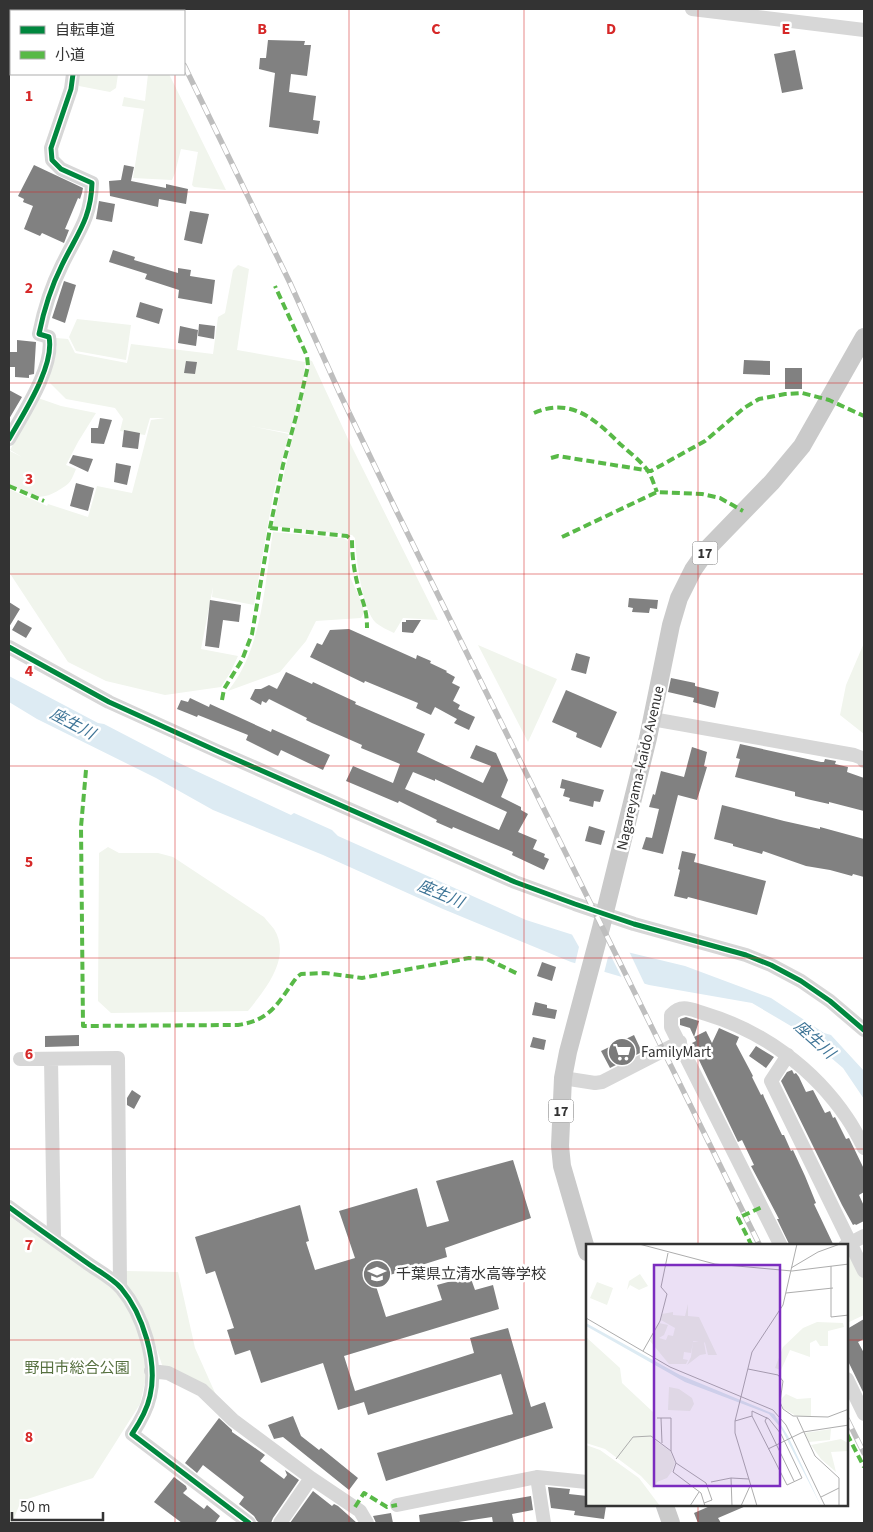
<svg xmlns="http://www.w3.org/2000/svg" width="873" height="1532" viewBox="0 0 873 1532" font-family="'Source Sans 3','Noto Sans JP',sans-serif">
  <rect width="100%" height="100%" fill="#fff"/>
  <path fill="#f1f5ed" d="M78,74H118L116,88L110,92L79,86L77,81Z
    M148,74H169L226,190L194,187L192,185L198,152L181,149L175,173L172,180L133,178L144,109L122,106L124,97L145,101Z
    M238,265L249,269L237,350L305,362L304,376L290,433L250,426L289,434L273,495L254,605L212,597L213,587L201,649L238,656L230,673L221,687L165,695L106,681L68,662L9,572V489L47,506L48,504L88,517L97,486L132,493L151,420L165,418H150L145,435L120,431L123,419L115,408L66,399L48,381L57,347L56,338L68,339L75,353L127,363L131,344L213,354L218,317L225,313L233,270Z
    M77,319L131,325L126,360L76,351L69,337Z
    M309,360L312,361L348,439L438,620L403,618L394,633C388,630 381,627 376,623C362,609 356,558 355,538L352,535L273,526L283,478L308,372Z
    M38,398L61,406L96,413L78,442L66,465L76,469C71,481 71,483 59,490C38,503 29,495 9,484V453L10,451L22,457L10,450Z
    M273,532L343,538L348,541L350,577L362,603L364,613L361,618L316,621L306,641L280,672L228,691C263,647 264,586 273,532Z
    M864,643V734L840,715L846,685Z
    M478,645L557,679L528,742Z
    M108,847L119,853H158L173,857L264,917C267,921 271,925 274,929C292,958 265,990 248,1011L111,1013L98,1001L99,853Z
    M9,1216L111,1287L127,1305L139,1327L147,1373L140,1404L93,1478L21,1501L12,1523H9Z
    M847,1252L851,1254L864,1280V1315L847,1323Z
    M126,1271L178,1272L195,1348L216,1395L163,1368L146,1316L126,1288Z"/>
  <path fill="#ddebf3" d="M9,676L98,723L104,724L179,763L291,815L294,813L332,830L338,836L526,920L627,952L685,966L771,998L824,1033L831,1035L864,1071V1099L843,1068L801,1032L752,1003L649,985L571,962L443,909L323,855L213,810L156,778L37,719L9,702Z"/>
  <path fill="#fff" d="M570,931L628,949L646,987L623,980L611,956L608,957L604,973L575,964L579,947Z"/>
  <path fill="#818181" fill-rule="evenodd" d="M268,40L305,41L304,45H311L307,76L291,74L289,92L316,96L313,120L320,121L318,134L269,127L275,73L259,69L260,58H266Z
    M795,50L803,89L782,93L774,54Z
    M34,165L83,188L82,193L80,199L78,198L65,229L69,230L64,243L42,233L40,236L24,229L33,206L23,202L24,199L18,196Z
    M124,165L134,167L131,181L166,188V184L188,189L186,204L159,199L158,207L110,196L109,181L121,180Z
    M99,201L115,204L112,222L96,219Z
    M190,211L209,214L202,244L184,240Z
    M113,250L135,257L134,260L178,273V268L191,270L190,276L215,280L212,304L178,298L179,290L145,279L147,274L109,262Z
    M64,281L76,285L65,323L52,318Z
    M140,302L163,309L159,324L136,317Z
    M199,324L215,326L214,339L198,336Z
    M180,326L198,330L196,346L178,343Z
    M17,340L36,342L34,374L29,375V378L15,377V367H9V352H17Z
    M744,360L770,361V375L743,374Z
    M186,361L197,362L195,374L184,373Z
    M785,368H802V389H785Z
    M9,390L22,397L9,419Z
    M100,418L112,420L104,444L91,443V428H98Z
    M124,430L140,433L138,449L122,447Z
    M73,455L93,459L88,472L69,463Z
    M116,463L131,466L127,485L114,482Z
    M76,483L94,488L88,511L70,506Z
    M629,598L658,600L657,609L650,608L649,613L632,612L633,608L628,607Z
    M210,600L241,605L239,622L223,620L219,648L205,646Z
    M9,602L20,609L9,627Z
    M18,620L32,628L26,638L12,630Z
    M406,620H421L413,633L402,632V622H406Z
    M349,629L416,659L417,655L431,661L430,663L447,671L446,672L455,677L452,683L460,687L453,701L460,705L458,709L475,717L469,730L454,723L457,719L435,707L431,715L416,708L418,703L365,681L364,683L310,657L317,643L322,645L330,630Z
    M576,653L590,657L586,674L571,670Z
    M286,672L312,684L313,682L356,702L355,704L425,734L417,752L483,783L491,766L470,758L476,745L496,753L508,780L501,797L521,807V810L528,814L518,832L537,840L533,849L545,854L544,857L549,859L544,870L512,855L513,852L453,827L452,829L436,822L437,820L399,801L398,803L346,781L353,766L393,783L400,764L361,748L362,745L312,723L306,720L307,718L269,699L266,703L262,701L261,705L250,699L255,689H261L269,685L277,689ZM413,772L435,781V779L507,812L499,830L405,789Z
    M671,678L695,683V686L719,692L715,708L693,702L694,698L668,692Z
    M566,690L617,712L601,748L576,737L577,733L552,722Z
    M190,698L209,707L210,704L271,732L272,729L330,755L323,770L281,750L278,756L246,740L248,735L198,715L197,717L177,709L181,700L188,702Z
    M740,744L821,762H824L825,759L836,761L835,764L848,767L847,772L864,778V811L829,802V804L811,800L795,796V792L735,777L740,759L736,758Z
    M692,747L707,752L704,766L707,767L697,800L678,795L663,854L642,849L646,837L652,838L659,809L649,807L653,794L655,795L661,771L684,777Z
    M562,779L604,790L600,802L594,801L593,807L569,801L570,798L563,796L565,789L560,788Z
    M722,805L784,821L820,829V827L864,839V877L853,874L852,876L830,870L806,866L763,851L762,854L733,846V844L714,839Z
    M589,826L605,831L601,845L585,841Z
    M682,851L696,854L694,862L766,881L757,915L688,897L687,899L674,896L680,870L678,869Z
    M542,962L556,967L552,981L537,976Z
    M535,1002L547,1005V1008L557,1010L555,1019L532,1015Z
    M686,1017L699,1021L694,1037L706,1031L712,1043L719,1028L739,1037L736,1044L753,1076L752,1077L761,1095L763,1094L764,1097L782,1135H784L791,1151L793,1150L805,1176L816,1203L814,1204L834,1246H790L777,1219H779L751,1166L754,1165L742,1140L738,1142L698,1058L692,1043L696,1041L690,1028L680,1025V1019Z
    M79,1035V1046L45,1047V1036Z
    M634,1035L642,1052L610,1068L601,1051Z
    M533,1037L546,1040L544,1050L530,1047Z
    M756,1046L774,1057L766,1068L749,1056Z
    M792,1070L794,1074L796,1073L799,1077L806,1092L813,1090L825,1113L830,1111L833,1118L835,1117L846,1139L849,1138L864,1169V1192L859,1195L864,1206V1221L856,1225L855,1224L853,1225L842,1205L781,1081L787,1072Z
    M132,1090L141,1096L134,1109L127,1105V1098Z
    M513,1160L531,1218L445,1248L447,1257L374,1280L386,1317L442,1300L437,1285L470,1276L475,1290L493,1285L499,1309L344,1356L355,1391L474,1353L470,1338L508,1328L531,1407L545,1402L553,1428L386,1481L377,1453L513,1414L501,1374L368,1415L364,1402L338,1410L323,1363L261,1383L250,1350L235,1355L227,1330L234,1328L215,1271L206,1274L195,1237L300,1205L309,1241L306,1242L315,1270L355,1258L339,1211L417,1188L427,1227L449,1221L436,1181Z
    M864,1319V1339L858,1342L864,1353V1394L847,1359V1329Z
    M293,1416L301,1436L319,1450L321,1448L358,1478L349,1490L283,1437L274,1439L268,1425Z
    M219,1418L232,1430V1432L265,1455L260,1461L284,1479L287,1475L285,1470L299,1480L273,1518L271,1523H260L257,1521L254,1516L239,1504L244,1497L203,1465L197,1473L185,1463Z
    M174,1477L186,1486L187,1489L183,1493L204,1509L207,1505L220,1516L215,1523H182L154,1502Z
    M548,1487L570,1489L569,1494L587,1496V1506H606L604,1519L574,1515L575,1511L551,1508Z
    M313,1491L332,1506L334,1504L338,1506L357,1523H290Z
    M531,1496L533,1510L512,1514L514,1523H493L492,1517L452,1523H420L419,1515Z
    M710,1506H746L718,1518L721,1523H698L694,1513Z
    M391,1513L393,1523H376L373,1516Z"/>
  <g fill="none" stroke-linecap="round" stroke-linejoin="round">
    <path stroke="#d7d7d7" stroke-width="14" d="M692,9L864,30
      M81,11V9
      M9,439C23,414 55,366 49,337L39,334C44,309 51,287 62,265C77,234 91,219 92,183L61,169L52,160L51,148L71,89L73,74
      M9,647L109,702L217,751L515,882L575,904L634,924L746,955L771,965L801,981L830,1001L864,1030
      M652,719L854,755L862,758L864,761
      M788,1055L771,1081L864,1271
      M20,1059L118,1058L120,1286
      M51,1059L54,1239
      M563,1078L595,1083L602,1082L680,1042
      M9,1207C36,1227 63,1246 90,1265C100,1272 113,1279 121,1288C143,1314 158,1362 150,1396C147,1410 140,1422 132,1434L249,1523
      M781,1246L671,1027V1015C682,1003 692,1010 706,1014C763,1031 814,1069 847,1118C854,1128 859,1138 864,1148
      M845,1246L864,1236
      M151,1371L168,1373L202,1390L233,1420L311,1478L360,1511L367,1523
      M847,1379L864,1414
      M397,1505L537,1477
      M280,1523L311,1478
      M544,1523L537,1477L587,1482"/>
    <path stroke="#cacaca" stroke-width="18" d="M587,1252L562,1166L560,1146L563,1078L568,1052L601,928L648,738L671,625L679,598L693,570L709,547L772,482L802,446L864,337
      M665,1506L671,1523"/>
    <defs>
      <path id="rail" d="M155,9L157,11
        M184,65L290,283L341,396L395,508L760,1246
        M847,1419L864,1453"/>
    </defs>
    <use href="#rail" stroke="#bebebe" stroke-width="5.5"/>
    <use href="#rail" stroke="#fff" stroke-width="4" stroke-dasharray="11" stroke-linecap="butt"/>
    <path stroke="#58b947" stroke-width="4" stroke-dasharray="8 4" stroke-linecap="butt" d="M534,413C571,397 595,419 620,444C629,452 641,461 648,471C652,477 654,485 657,492
      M551,458L558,456L651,471L705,441L744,408L759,399L785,394L802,393L829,400L864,416
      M9,486L44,501
      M270,528L347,536L352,540C352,555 354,571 358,586C363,603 367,609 367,628
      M562,537L657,492L702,494L720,498L743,511
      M222,700L224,689L242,660L252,634L270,528L283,465L297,413L308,366L307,356L275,286
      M86,770L81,827L83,1026L238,1025C272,1020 278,1002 297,977L301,974L325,973L362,978L469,958L487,959L518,974
      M752,1246L738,1218L762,1207
      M847,1434L864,1467
      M355,1507L364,1493L387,1507L397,1505"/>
    <defs>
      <path id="cycleway" d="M9,439C23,414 55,366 49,337L39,334C44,309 51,287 62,265C77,234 91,219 92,183L61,169L52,160L51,148L71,89L73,74
        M9,647L109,702L217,751L515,882L575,904L634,924L746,955L771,965L801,981L830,1001L864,1030
        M9,1207C36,1227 63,1246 90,1265C100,1272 113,1279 121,1288C143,1314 158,1362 150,1396C147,1410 140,1422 132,1434L249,1523"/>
    </defs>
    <use href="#cycleway" stroke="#fff" stroke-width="8"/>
    <use href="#cycleway" stroke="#00873e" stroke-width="5"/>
  </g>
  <path fill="none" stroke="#d62828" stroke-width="1" stroke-opacity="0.55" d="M175,9V11M349,9V1523M524,9V1523M698,9V1246M175,74V1523M9,192H864M9,383H864M9,574H864M9,766H864M9,958H864M9,1149H864M9,1340H587M847,1340H864M698,1506V1523"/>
  <defs>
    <symbol id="supermarket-disc" viewBox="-11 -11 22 22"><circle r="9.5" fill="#7a7a7a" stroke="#fff"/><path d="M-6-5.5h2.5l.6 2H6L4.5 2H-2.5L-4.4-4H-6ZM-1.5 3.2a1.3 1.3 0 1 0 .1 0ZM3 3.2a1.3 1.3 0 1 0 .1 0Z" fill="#fff"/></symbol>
    <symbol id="school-disc" viewBox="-11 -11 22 22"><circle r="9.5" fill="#7a7a7a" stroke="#fff"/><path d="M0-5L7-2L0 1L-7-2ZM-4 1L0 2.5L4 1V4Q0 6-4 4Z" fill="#fff"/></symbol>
  </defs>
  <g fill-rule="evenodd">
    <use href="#supermarket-disc" x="606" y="1036" width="32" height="32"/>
    <use href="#school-disc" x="361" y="1258" width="32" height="32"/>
  </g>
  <g text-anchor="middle" stroke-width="5" stroke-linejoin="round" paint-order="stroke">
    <g fill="#fff" stroke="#707070" stroke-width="1">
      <rect x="692.5" y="541.5" width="25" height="23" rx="4"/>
      <rect x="548.5" y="1099.5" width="25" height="23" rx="4"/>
    </g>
    <g font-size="14" font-weight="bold" fill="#333">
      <text x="705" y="558">17</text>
      <text x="561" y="1116">17</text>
    </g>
    <g font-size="15" fill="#333" stroke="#fff">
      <text transform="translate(640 768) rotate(-77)" y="5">Nagareyama-kaido Avenue</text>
    </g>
    <g font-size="15" fill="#333" stroke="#fff" text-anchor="start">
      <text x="641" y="1057">FamilyMart</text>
      <text x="396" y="1279">千葉県立清水高等学校</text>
    </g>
    <g font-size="15" fill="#56703f" stroke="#fff">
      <text x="77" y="1373">野田市総合公園</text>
    </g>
    <g font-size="16" font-style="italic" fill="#3f7597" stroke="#fff">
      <text transform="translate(73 723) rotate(28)" y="6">座生川</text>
      <text transform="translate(441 893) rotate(23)" y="6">座生川</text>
      <text transform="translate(815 1039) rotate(42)" y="6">座生川</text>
    </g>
  </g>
  <g transform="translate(586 1244)">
    <rect width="262" height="262" fill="#fff"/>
    <path d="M54,30L62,42L53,46L44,41L41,46L43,37ZM11,38L27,44L21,61L4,54ZM102,60V72L113,73L131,111H122L119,99L118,98L120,110L114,111L101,121L105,113L107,98H113L107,97L109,87L105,109L98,108L97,115L102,116L100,120H83L64,97L73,79L82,81L78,91L73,94L80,96L82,91L87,92L89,84L75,76L76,70L87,68V71L99,72ZM231,78L257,79L258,83L242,87V102H234L230,96L224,99V113L204,106L195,126L189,124L197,103L217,84ZM0,93L34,124L36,139L67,168V195L84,207L89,219L86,227L81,234L71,238L68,246L55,232L19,205L0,199ZM83,143L93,145L106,154L108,160L104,167L82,166ZM200,150L211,155L225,154V172H210L197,164L195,155ZM245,185L244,196L223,198L219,189ZM255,195L262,199V207L245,208L250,228L235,215L225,201ZM0,201L14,206L53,234L74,262H0Z" fill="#f1f5ed"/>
    <path d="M0,79L94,131L188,170L202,192L235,262L195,184L183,170L99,138L0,82Z" fill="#ddebf3"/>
    <path fill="none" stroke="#adadad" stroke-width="1" d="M53,0L129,20L206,27L263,20M245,22V73L263,71M205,24L232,8L254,0M200,49L247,44M0,74L84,123L187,166L200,181L239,262M57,107L74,77L81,50L75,43L82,9M162,125L192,131L197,137L194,158L197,165L207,172L242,173L263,165M181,173L179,177L208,237M211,173L229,212L253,234V262M71,174H85V207M75,174L76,199M149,177L166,172V167L183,175L195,190L216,234L201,241L166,172M182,205L217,188L263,181M30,215L47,193L65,192L85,207L90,219L87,228L115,249L119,262M90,219L120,239L126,256L118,259M125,238L145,234M235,253L253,244M104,262L113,248M146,262L145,234L163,235M155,262L164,242M171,262L149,189V177L166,108L197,61L211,0"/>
    <path fill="#7b2cbf" fill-opacity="0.15" stroke="#7b2cbf" stroke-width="2.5" d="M68,21H194V242H68Z"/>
    <rect width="262" height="262" fill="none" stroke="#333" stroke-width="2.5"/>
  </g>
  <g font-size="16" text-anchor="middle" font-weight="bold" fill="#d62828" stroke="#fff" stroke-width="5" stroke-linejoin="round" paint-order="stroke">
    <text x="262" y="34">B</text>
    <text x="436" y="34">C</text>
    <text x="611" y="34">D</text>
    <text x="786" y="34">E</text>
    <text x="29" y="101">1</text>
    <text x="29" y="293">2</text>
    <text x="29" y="484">3</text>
    <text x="29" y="676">4</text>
    <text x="29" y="867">5</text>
    <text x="29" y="1059">6</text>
    <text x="29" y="1250">7</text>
    <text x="29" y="1442">8</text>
  </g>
  <rect width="873" height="1532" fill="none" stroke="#333333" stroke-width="20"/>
  <rect x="10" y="10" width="175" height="65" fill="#ffffff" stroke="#adadad"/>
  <rect x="20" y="26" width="25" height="8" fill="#00873e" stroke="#adadad"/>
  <text x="55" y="35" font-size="15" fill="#333333">自転車道</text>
  <rect x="20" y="51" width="25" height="8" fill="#58b947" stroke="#adadad"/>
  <text x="55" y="60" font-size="15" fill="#333333">小道</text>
  <path d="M12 1512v8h91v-8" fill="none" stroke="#333333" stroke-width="2.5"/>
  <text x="20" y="1512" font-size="15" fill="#333333" stroke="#ffffff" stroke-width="4" paint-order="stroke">50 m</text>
</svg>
